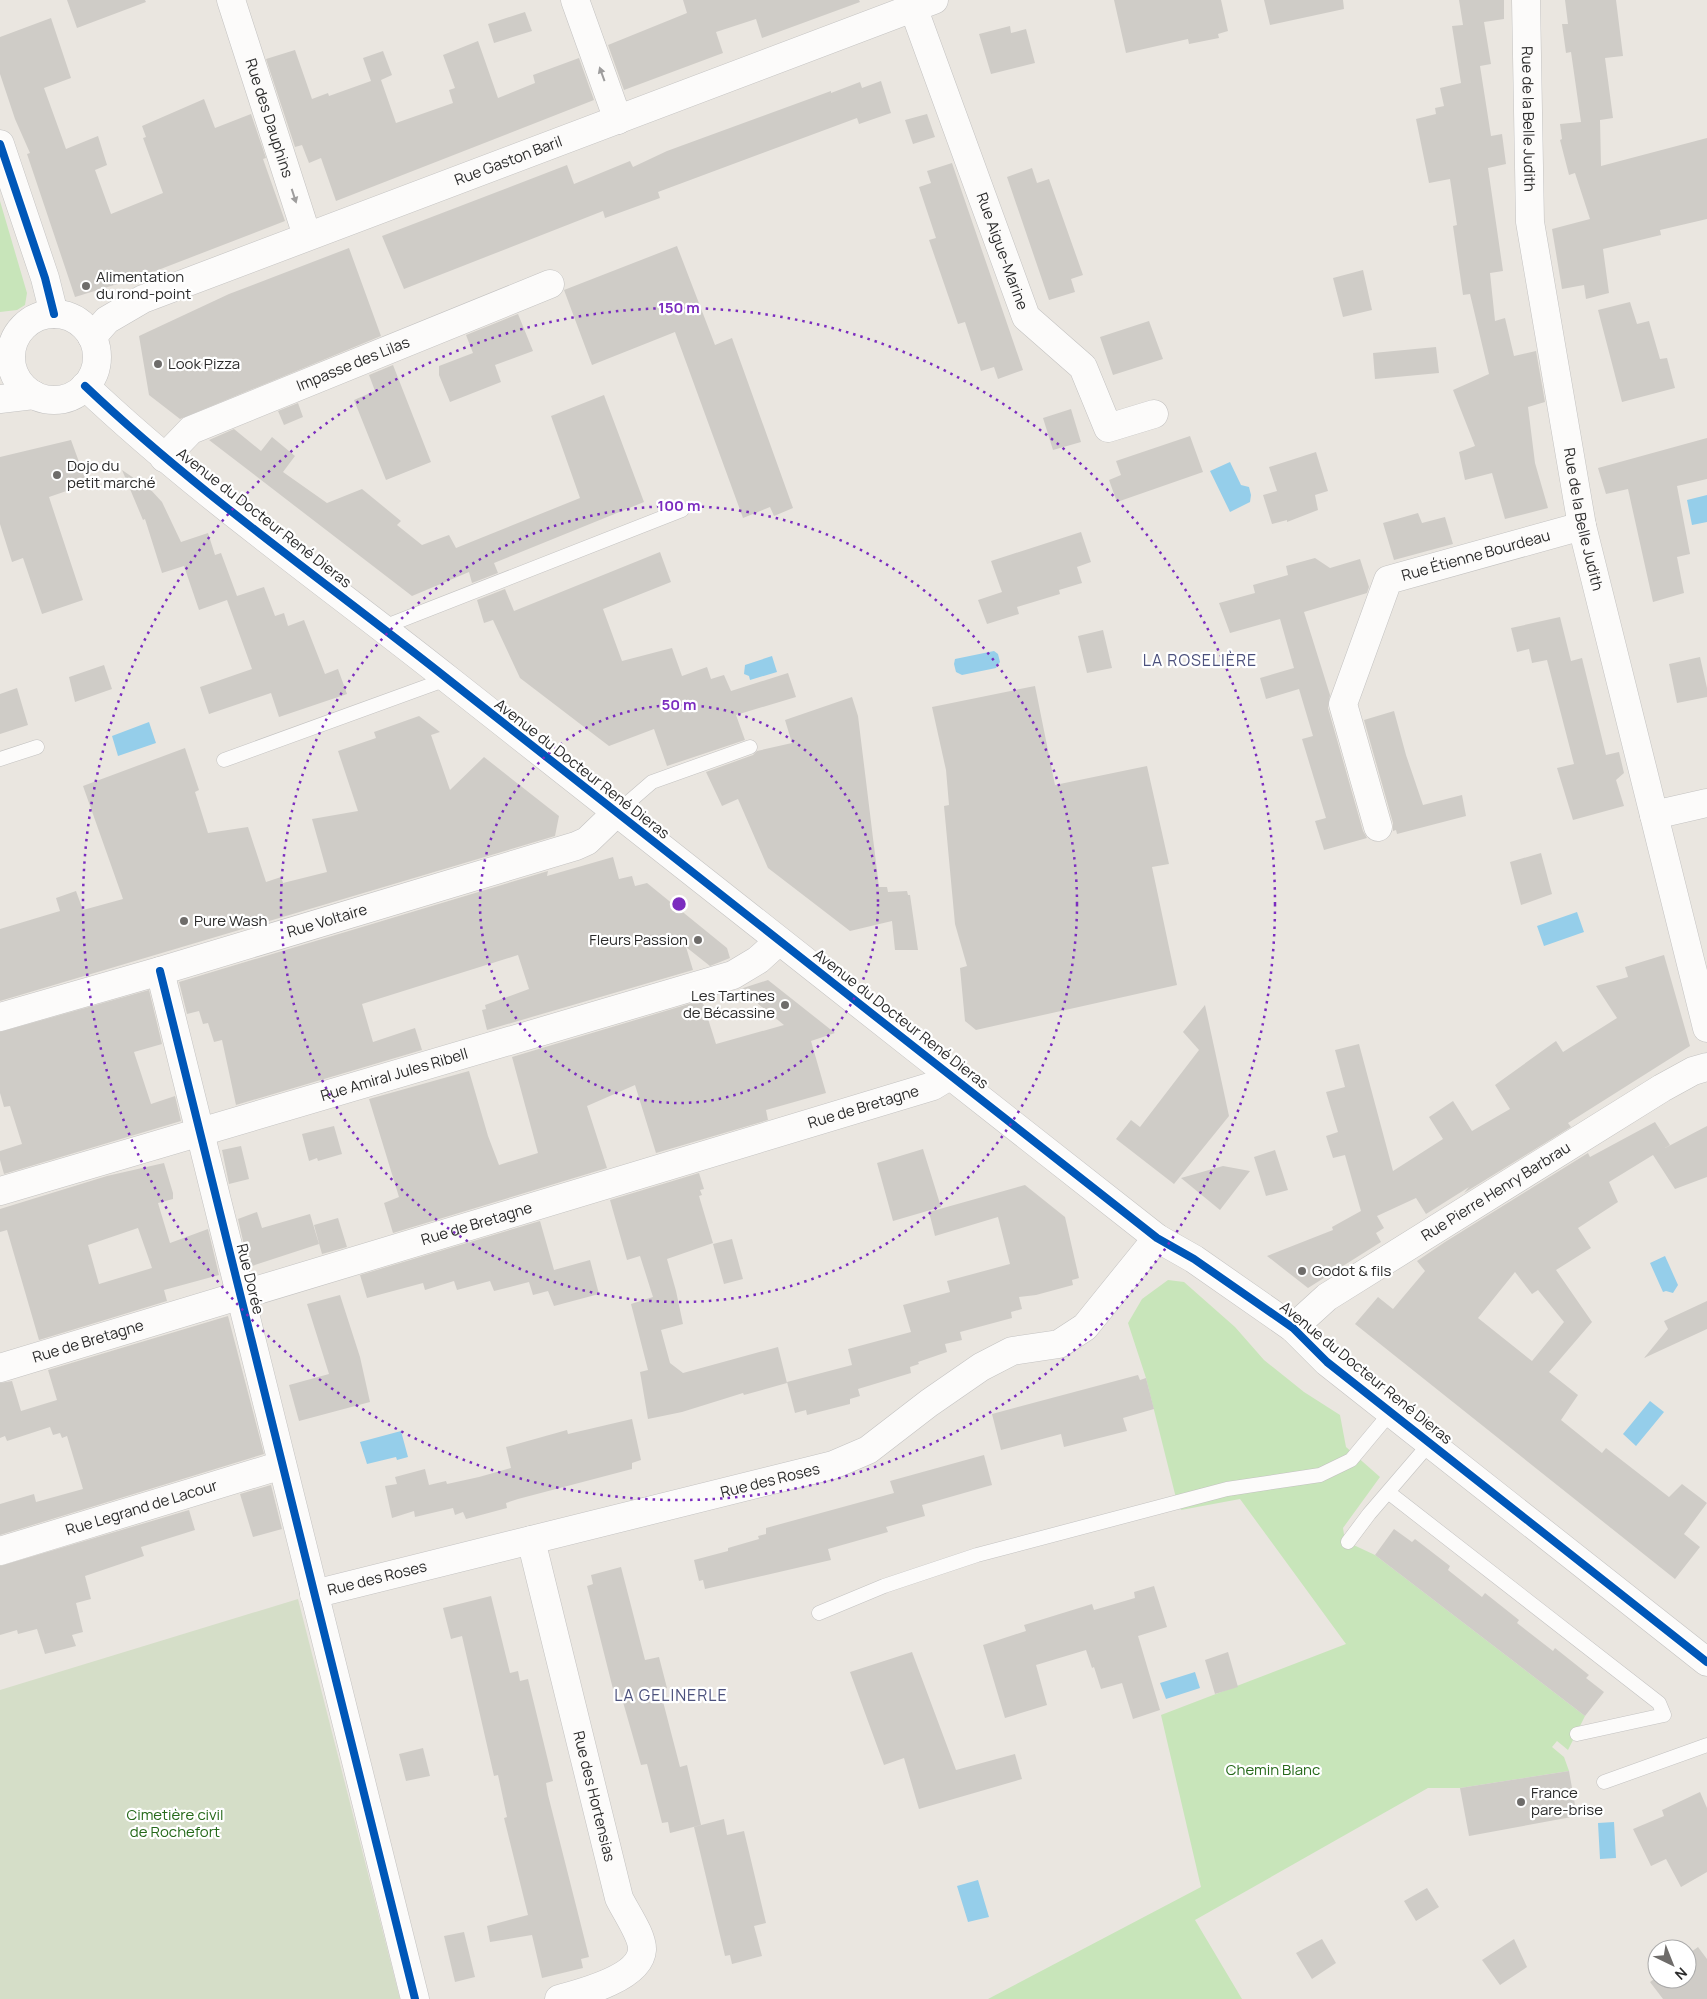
<svg xmlns="http://www.w3.org/2000/svg" width="1707" height="1999" viewBox="0 0 1707 1999" font-family="Manrope,sans-serif">
  <rect width="100%" height="100%" fill="#eae6e0"/>
  <path fill="#c8e5ba" d="M0,201L27,293L25,305L17,310L0,312Z
    M1168,1280L1184,1282L1235,1327L1264,1360L1304,1392L1340,1415L1346,1447L1380,1477L1343,1528L1345,1541L1375,1555L1585,1716L1568,1750L1557,1741L1552,1747L1564,1757L1569,1771L1460,1788H1428L1195,1920L1242,1999H988L1201,1887L1161,1715L1346,1644L1240,1499L1181,1510L1177,1502L1146,1378L1128,1323L1142,1299Z"/>
  <path fill="#d5dec8" d="M298,1599L400,1999H0V1690Z"/>
  <path fill="#95ceea" d="M1230,462L1241,485L1249,487L1251,495L1250,502L1230,512L1210,471Z
    M1707,495V522L1692,525L1687,500Z
    M994,651L998,654L1000,662L996,668L962,675L956,672L954,664L955,659Z
    M772,656L777,672L750,680L749,676L744,674L745,665Z
    M149,722L156,743L118,756L112,736Z
    M1577,912L1584,932L1544,946L1537,926Z
    M1665,1256L1678,1285L1673,1293L1666,1291L1663,1292L1650,1263Z
    M1650,1401L1664,1412L1636,1446L1623,1434Z
    M401,1431L408,1457L397,1460L396,1457L367,1464L360,1442Z
    M1195,1672L1200,1688L1166,1699L1160,1683Z
    M1614,1822L1616,1858L1600,1859L1598,1823Z
    M978,1880L989,1917L968,1922L957,1886Z"/>
  <path fill="#cfccc7" fill-rule="evenodd" d="M67,0H145L146,2L77,28Z
    M683,0H859L860,2L762,38L756,19L716,32L723,53L624,90L608,45L687,13Z
    M1114,0H1221L1228,31L1218,34L1219,38L1189,44L1188,39L1126,53Z
    M1264,0H1343L1344,9L1270,25Z
    M1459,0H1504V19L1484,22L1491,64L1480,66L1491,136L1502,134L1506,164L1488,168L1503,271L1490,273L1495,321L1505,318L1514,356L1536,351L1545,402L1528,407L1535,463L1548,508L1505,519L1492,473L1465,480L1459,452L1475,446L1453,390L1489,374L1470,294L1463,295L1453,226L1457,225L1450,179L1429,183L1416,119L1436,114L1435,108L1444,106L1440,88L1461,83L1452,26L1463,25Z
    M1565,0H1616L1623,56L1605,58L1613,118L1600,120L1601,166L1707,138V219L1660,230L1661,235L1603,249L1609,293L1586,299L1584,285L1562,289L1552,229L1590,219L1575,173L1569,175L1560,140L1562,139L1560,124L1581,122L1571,52L1566,53L1562,24H1568Z
    M525,12L532,31L494,43L488,24Z
    M51,18L71,78L44,88L66,149L98,136L107,165L95,170L111,214L163,193L143,138L146,137L142,126L204,99L215,128L251,114L266,158L263,159L285,221L140,277L75,297L27,154L30,153L15,119L0,74V37Z
    M1010,26L1011,33L1026,29L1035,63L991,74L979,34Z
    M478,41L498,98L535,83L533,75L579,58L594,100L336,201L321,158L309,163L302,145L295,147L266,59L295,50L312,99L328,93L329,96L371,81L363,58L383,51L392,75L381,80L396,123L453,103L449,90L455,88L443,55Z
    M881,81L891,113L859,124L857,118L658,192L660,198L605,218L603,211L404,289L382,236L567,165L574,184L630,161L633,167L667,151L831,91V93L860,82L862,88Z
    M927,114L935,137L913,144L905,120Z
    M952,163L1023,370L998,379L994,367L981,371L965,322L958,324L929,240L936,238L919,187L931,183L927,171Z
    M1032,168L1037,183L1049,179L1083,275L1071,279L1075,292L1049,300L1007,177Z
    M677,246L715,345L732,338L793,508L774,516L770,507L743,518L675,332L592,365L564,290Z
    M349,248L381,336L180,419L149,395L139,336L229,294Z
    M1363,270L1372,310L1343,317L1333,278Z
    M1630,302L1637,324L1649,321L1660,359L1667,358L1675,388L1622,402L1598,310Z
    M518,314L533,351L495,365L501,382L450,402L439,375V366L473,353L466,335Z
    M1149,321L1163,359L1113,375L1100,337Z
    M1436,347L1439,373L1375,379L1373,353Z
    M393,365L431,462L386,480L354,400L375,391L369,375Z
    M604,395L644,502L494,563L498,573L472,583L469,572L412,596L209,440L234,429L261,451L272,437L295,456L283,472L327,503L362,489L401,521L397,525L422,545L449,535L456,548L580,498L551,416Z
    M298,403L303,417L284,425L278,411Z
    M1071,409L1081,442L1053,450L1043,418Z
    M1190,436L1203,472L1117,502L1109,480L1121,475L1116,461Z
    M1707,438V479L1677,486L1690,554L1677,557L1684,593L1653,602L1628,489L1606,494L1598,468Z
    M71,440L87,484L49,497L83,600L42,614L23,558L12,562L0,524V457Z
    M1316,452L1328,491L1315,495L1318,510L1287,522V520L1272,524L1263,495L1277,491L1269,467Z
    M122,470L150,489L162,502L181,542L208,533L215,555L221,553L237,596L264,587L275,616L284,613L288,626L304,620L325,674L338,669L347,694L279,717L271,693L209,714L200,687L252,669L227,600L199,610L184,566L162,573L145,519L143,520Z
    M1418,513L1422,523L1445,517L1453,544L1394,560L1383,523Z
    M1081,532L1091,562L1077,567L1082,583L1059,590L1060,594L1017,607L1019,614L987,624L978,600L1002,592L991,561Z
    M660,552L671,582L603,609L622,661L672,648L682,676L707,667L711,679L724,675L731,691L788,673L796,697L736,715L745,740L667,766L654,729L609,746L520,678L493,620L484,623L477,600L505,589L514,611Z
    M1315,558L1330,568L1360,559L1369,587L1367,593L1304,612L1330,695L1328,708L1363,831L1367,838L1324,850L1315,821L1326,818L1302,739L1313,736L1299,689L1266,699L1260,678L1294,668L1280,619L1230,633L1219,603L1255,593L1253,585L1288,575L1286,566Z
    M1560,617L1571,661L1582,658L1606,755L1619,752L1624,773L1616,780L1624,806L1573,820L1557,768L1574,764L1547,660L1532,663L1529,649L1517,652L1511,628Z
    M1103,630L1112,668L1087,673L1078,636Z
    M1700,657L1707,688V697L1677,703L1669,664Z
    M104,665L112,689L75,702L69,677Z
    M1035,686L1055,785L1147,766L1169,864L1152,867L1177,985L976,1030L965,1021L960,968L967,966L955,924L944,806L949,805L946,770L932,707Z
    M17,688L28,725L0,734V694Z
    M852,697L858,716L879,887H887L888,892L907,891L908,895H910L918,950H895L892,921L850,931L768,868L738,799L722,806L706,772L753,755L757,751L792,743L785,720Z
    M1394,711L1406,755L1423,805L1462,795L1466,816L1397,834L1396,830L1393,831V823L1364,720Z
    M419,716L440,732L431,735L450,790L484,757L559,816L555,836L0,1001V929L60,911L56,898L76,891L83,910L123,899L83,786L185,748L199,790L195,792L208,833L248,827L266,882L281,877L283,883L327,872L312,819L358,811L338,751L376,738L374,732Z
    M1541,853L1552,894L1521,905L1510,862Z
    M613,857L619,879L632,876L635,886L647,883L727,948L730,958L710,966L686,947L693,970L487,1030L482,1010L486,1009L485,1005L529,989L518,955L362,1004L373,1042L415,1028L422,1050L236,1105L222,1040L214,1042L208,1023L203,1024L199,1011L187,1014L179,982L548,871L547,876Z
    M1664,955L1690,1046L1568,1123L1571,1127L1464,1193L1469,1187L1426,1214L1416,1198L1377,1216L1384,1228L1376,1233L1381,1242L1308,1288L1267,1256L1333,1230L1332,1227L1361,1211L1345,1155L1333,1158L1326,1136L1338,1132L1326,1092L1345,1087L1335,1050L1359,1044L1393,1171L1443,1139L1429,1117L1453,1101L1472,1131L1510,1109L1495,1085L1556,1041L1563,1052L1617,1018L1596,986L1628,977L1625,967Z
    M768,980L835,1033L811,1041L826,1093L766,1110L768,1120L656,1153L635,1085L587,1106L607,1168L393,1233L384,1203L399,1197L369,1099L469,1071L488,1136L499,1165L538,1153L512,1057L702,1000L716,1044L784,1025L740,989Z
    M149,990L162,1044L134,1052L151,1104L175,1096L181,1121L4,1174L0,1160V1151L22,1144L10,1106L4,1107L0,1093V1032Z
    M1205,1005L1229,1116L1174,1184L1116,1139L1131,1120L1140,1127L1199,1050L1183,1032Z
    M1655,1122L1670,1145L1665,1148L1707,1126V1177L1675,1189L1653,1155L1609,1182L1618,1202L1578,1228L1591,1248L1556,1270L1592,1322L1549,1372L1578,1395L1561,1420L1602,1453L1606,1448L1669,1497L1682,1484L1707,1503L1684,1534L1700,1547L1675,1579L1355,1324L1378,1297L1393,1309L1425,1271L1417,1261L1445,1242L1588,1153L1590,1157ZM1515,1272L1532,1294L1538,1290L1564,1322L1532,1361L1478,1318Z
    M334,1126L342,1154L318,1161L317,1158L309,1161L302,1134Z
    M241,1146L249,1179L229,1184L222,1150Z
    M923,1149L941,1207L893,1221L877,1163Z
    M1275,1150L1288,1190L1266,1196L1254,1157Z
    M164,1163L173,1193V1199L158,1203L170,1243L208,1229L219,1275L164,1290L167,1301L39,1340L7,1230L0,1232V1209L107,1176ZM138,1228L152,1268L99,1284L88,1245Z
    M1223,1166L1250,1171L1220,1210L1181,1178Z
    M699,1173L704,1189L700,1190L702,1195L699,1196L713,1243L667,1259L676,1291L683,1324L661,1330L670,1363L683,1373L778,1347L787,1383L744,1395L743,1393L682,1412L648,1419L640,1372L648,1370L631,1304L653,1297L640,1256L627,1260L610,1200Z
    M1025,1185L1065,1217L1079,1278L1072,1280L1073,1285L1036,1295L1019,1297L1022,1309L1011,1312L1012,1318L960,1332L962,1340L945,1344L947,1352L918,1362L919,1364L910,1367L911,1373L858,1389L860,1396L850,1399V1404L807,1415L806,1410L795,1413L787,1382L852,1365L848,1349L911,1332L903,1305L950,1292L947,1281L1010,1264L998,1217L935,1236L929,1212Z
    M257,1212L262,1228L310,1214L319,1244L249,1267L238,1219Z
    M338,1218L347,1247L322,1254L314,1225Z
    M540,1221L554,1270L590,1260L599,1294L554,1306L548,1291L533,1295L529,1282L494,1291L490,1281L457,1290L454,1281L425,1290L423,1283L367,1298L360,1275Z
    M732,1239L743,1279L724,1284L713,1244Z
    M340,1295L360,1357L370,1402L299,1421L289,1385L329,1374L307,1304Z
    M1707,1301V1329L1644,1358L1668,1329L1664,1321Z
    M228,1316L264,1454L0,1535V1504L34,1494L36,1502L83,1489L67,1436L62,1438L60,1433L53,1435L50,1427L7,1441L5,1436L0,1438V1383L12,1381L21,1411L57,1400L48,1370Z
    M1138,1375L1140,1380L1146,1378L1154,1409L1123,1418L1127,1431L1064,1447L1061,1434L1001,1450L992,1414Z
    M632,1419L641,1460L632,1463V1469L518,1499L506,1503L507,1508L466,1519L463,1512L455,1515L453,1508L415,1517L414,1511L392,1518L385,1486L397,1484L395,1477L425,1469L429,1485L446,1481L447,1484L479,1477L511,1468L506,1447L567,1430L568,1434Z
    M984,1455L992,1485L922,1505L925,1516L886,1527L888,1532L828,1549L831,1560L705,1589L703,1580L699,1581L694,1560L728,1551V1548L759,1539L758,1536L766,1534V1528L894,1493L890,1481Z
    M271,1485L282,1529L253,1537L240,1494Z
    M189,1510L195,1530L141,1547L144,1556L85,1576L91,1599L76,1603L83,1632L72,1635L76,1646L45,1654L37,1629L18,1634L17,1630L0,1635V1566Z
    M1394,1529L1412,1542L1415,1539L1450,1566L1448,1570L1482,1597L1485,1593L1519,1620L1517,1623L1553,1651L1555,1648L1589,1675L1586,1678L1604,1692L1585,1716L1375,1555Z
    M621,1567L645,1660L659,1657L667,1688L660,1690L680,1767L687,1765L701,1825L670,1833L668,1822L662,1823L647,1764L641,1765L619,1688L613,1689L587,1586L593,1584L591,1575Z
    M1154,1586L1167,1627L1138,1636L1160,1710L1133,1719L1122,1683L1101,1689L1094,1667L1092,1668L1086,1650L1036,1665L1047,1705L1005,1718L983,1645L1026,1631L1024,1625L1092,1604L1094,1610L1135,1598L1134,1592Z
    M491,1596L510,1673L518,1671L520,1681L528,1679L553,1781L546,1783L548,1795L589,1957L581,1959L583,1968L542,1978L532,1935L490,1942L487,1926L528,1915L504,1818L507,1817L498,1775L494,1776L462,1636L451,1639L443,1608Z
    M912,1652L956,1770L1015,1754L1022,1779L919,1809L904,1758L884,1765L850,1672Z
    M1228,1652L1238,1687L1215,1694L1205,1660Z
    M423,1748L430,1776L406,1781L399,1754Z
    M1569,1771L1577,1816L1469,1836L1460,1788Z
    M1700,1792L1707,1808V1872L1681,1887L1666,1859L1651,1866L1633,1829L1664,1816L1662,1810Z
    M724,1819L727,1835L744,1831L766,1923L754,1926L762,1956L732,1964L730,1955L725,1956L694,1827Z
    M1427,1888L1439,1907L1416,1921L1404,1901Z
    M464,1932L475,1977L455,1982L444,1936Z
    M1322,1939L1336,1963L1312,1979L1296,1953Z
    M1514,1939L1527,1967L1500,1985L1482,1960Z
    M1698,1947L1707,1959V1999H1663L1650,1982L1657,1977V1979H1687V1955Z"/>
  <g fill="none" stroke-linecap="round" stroke-linejoin="round">
    <defs>
      <path id="lane" d="M381,628L682,510
        M0,759L37,747
        M224,760L447,679
        M615,814L652,782L750,747
        M1388,1492L1659,1703L1664,1715L1577,1734
        M1348,1542L1369,1514L1430,1443
        M819,1613L884,1586L977,1555L1227,1489L1320,1475L1351,1460L1391,1412
        M1604,1782L1707,1745"/>
      <g id="street">
        <path id="s1" d="M231,0L307,236"/>
        <path d="M575,0L618,120"/>
        <path id="s2" d="M913,7L1026,317L1083,367L1108,428L1154,414"/>
        <path d="M0,144L45,278L54,314"/>
        <path id="s3" d="M92,337L107,320L143,299L934,0"/>
        <path id="s4" d="M164,458L191,430L550,284"/>
        <path d="M1654,815L1707,803"/>
        <path id="s5" d="M1378,827L1343,704L1388,580L1582,526"/>
        <path d="M160,971L415,1999"/>
        <path id="s6" d="M0,1017L160,971L576,846L587,841L615,814"/>
        <path id="s7" d="M0,1191L733,975L758,960L779,941"/>
        <path id="s8" d="M1293,1328L1327,1297L1662,1088L1693,1071L1707,1067"/>
        <path id="s9" d="M0,1368L933,1086L951,1075"/>
        <path id="s10" d="M531,1540L619,1898C625,1911 643,1936 642,1950C640,1978 581,1993 559,1999"/>
        <path id="s11" d="M0,1551L282,1465"/>
        <path id="s12" d="M314,1594L833,1465L868,1450L929,1403L981,1367L1012,1351L1059,1344L1085,1327L1157,1238"/>
      </g>
      <g id="secondary">
        <path id="s13" d="M1526,0L1530,222L1582,526L1707,1028"/>
        <circle cx="54" cy="357" r="43"/>
        <path d="M85,386C198,493 327,583 449,680C684,867 921,1052 1157,1238L1194,1259L1293,1328L1327,1362L1707,1662"/>
        <path d="M0,399L34,395"/>
      </g>
    </defs>
    <use href="#lane" stroke="#c3c2c1" stroke-width="15"/>
    <use href="#street" stroke="#c3c2c1" stroke-width="29"/>
    <use href="#secondary" stroke="#c3c2c1" stroke-width="29"/>
    <use href="#lane" stroke="#fcfbfa" stroke-width="14"/>
    <use href="#street" stroke="#fcfbfa" stroke-width="28"/>
    <use href="#secondary" stroke="#fcfbfa" stroke-width="28"/>
    <defs>
      <path id="cycleway" d="M0,144L45,278L54,314
        M85,386C198,493 327,583 449,680C684,867 921,1052 1157,1238L1194,1259L1293,1328L1327,1362L1707,1662
        M160,971L415,1999"/>
    </defs>
    <use href="#cycleway" stroke="#fff" stroke-width="11"/>
    <use href="#cycleway" stroke="#0057b8" stroke-width="8"/>
  </g>
  <defs><path id="oneway-solid" d="M-6-.8H1V-3.2L6.5 0L1 3.2V.8H-6Z" transform="scale(1.25)"/></defs>
  <g fill="#9e9d9d">
    <use href="#oneway-solid" transform="translate(602 74) rotate(-110)"/>
    <use href="#oneway-solid" transform="translate(294 196) rotate(72)"/>
  </g>
  <g fill="none" stroke="#7b2cbf" stroke-width="2.5" stroke-dasharray="2.5 5">
    <circle cx="679" cy="904" r="199"/>
    <circle cx="679" cy="904" r="398"/>
    <circle cx="679" cy="904" r="596"/>
  </g>
  <g fill="#6e6c6a" stroke="#fff" stroke-width="2">
    <circle cx="86" cy="286" r="5"/>
    <circle cx="158" cy="364" r="5"/>
    <circle cx="57" cy="475" r="5"/>
    <circle cx="184" cy="921" r="5"/>
    <circle cx="698" cy="940" r="5"/>
    <circle cx="785" cy="1005" r="5"/>
    <circle cx="1302" cy="1271" r="5"/>
    <circle cx="1521" cy="1802" r="5"/>
  </g>
  <g text-anchor="middle" stroke-width="4.5" stroke-linejoin="round" paint-order="stroke">
    <g font-size="15" fill="#2b2b2b" stroke="#fff">
      <text dy="5" stroke="none"><textPath href="#s1" startOffset="124">Rue des Dauphins</textPath></text>
      <text dy="5" stroke="none"><textPath href="#s13" startOffset="119">Rue de la Belle Judith</textPath></text>
      <text dy="5" stroke="none"><textPath href="#s3" startOffset="455">Rue Gaston Baril</textPath></text>
      <text dy="5" stroke="none"><textPath href="#s2" startOffset="260">Rue Aigue-Marine</textPath></text>
      <text dy="5" stroke="none"><textPath href="#s4" startOffset="214">Impasse des Lilas</textPath></text>
      <text transform="translate(264 518) rotate(38)" y="5">Avenue du Docteur René Dieras</text>
      <text dy="5" stroke="none"><textPath href="#s13" startOffset="524">Rue de la Belle Judith</textPath></text>
      <text dy="5" stroke="none"><textPath href="#s5" startOffset="351">Rue Étienne Bourdeau</textPath></text>
      <text transform="translate(582 769) rotate(38)" y="5">Avenue du Docteur René Dieras</text>
      <text dy="5" stroke="none"><textPath href="#s6" startOffset="341">Rue Voltaire</textPath></text>
      <text transform="translate(901 1019) rotate(38)" y="5">Avenue du Docteur René Dieras</text>
      <text dy="5" stroke="none"><textPath href="#s7" startOffset="411">Rue Amiral Jules Ribell</textPath></text>
      <text dy="5" stroke="none"><textPath href="#s9" startOffset="902">Rue de Bretagne</textPath></text>
      <text dy="5" stroke="none"><textPath href="#s8" startOffset="245">Rue Pierre Henry Barbrau</textPath></text>
      <text dy="5" stroke="none"><textPath href="#s9" startOffset="498">Rue de Bretagne</textPath></text>
      <text transform="translate(250 1279) rotate(76)" y="5">Rue Dorée</text>
      <text dy="5" stroke="none"><textPath href="#s9" startOffset="92">Rue de Bretagne</textPath></text>
      <text transform="translate(1366 1373) rotate(39)" y="5">Avenue du Docteur René Dieras</text>
      <text dy="5" stroke="none"><textPath href="#s12" startOffset="470">Rue des Roses</textPath></text>
      <text dy="5" stroke="none"><textPath href="#s11" startOffset="148">Rue Legrand de Lacour</textPath></text>
      <text dy="5" stroke="none"><textPath href="#s12" startOffset="65">Rue des Roses</textPath></text>
      <text dy="5" stroke="none"><textPath href="#s10" startOffset="264">Rue des Hortensias</textPath></text>
    </g>
    <g font-size="15" fill="#2b2b2b" stroke="#fff" text-anchor="start">
      <text x="96" y="282">Alimentation<tspan x="96" dy="17">du rond-point</tspan></text>
      <text x="168" y="369">Look Pizza</text>
      <text x="67" y="471">Dojo du<tspan x="67" dy="17">petit marché</tspan></text>
      <text x="194" y="926">Pure Wash</text>
      <text x="688" y="945" text-anchor="end">Fleurs Passion</text>
      <text x="775" y="1001" text-anchor="end">Les Tartines<tspan x="775" dy="17">de Bécassine</tspan></text>
      <text x="1312" y="1276">Godot &amp; fils</text>
      <text x="1531" y="1798">France<tspan x="1531" dy="17">pare-brise</tspan></text>
    </g>
    <g font-size="15" fill="#25691a" stroke="#fff">
      <text x="1273" y="1775">Chemin Blanc</text>
      <text x="175" y="1820">Cimetière civil<tspan x="175" dy="17">de Rochefort</tspan></text>
    </g>
    <g font-size="16" letter-spacing="1" fill="#4b507c" stroke="#fff">
      <text x="1200" y="666">LA ROSELIÈRE</text>
      <text x="671" y="1701">LA GELINERLE</text>
    </g>
  </g>
  <circle cx="679" cy="904" r="8" fill="#7b2cbf" stroke="#fff" stroke-width="2.5"/>
  <g font-size="15" text-anchor="middle" font-weight="bold" fill="#7b2cbf" stroke="#fff" stroke-width="4.5" stroke-linejoin="round" paint-order="stroke">
    <text x="679" y="313">150 m</text>
    <text x="679" y="511">100 m</text>
    <text x="679" y="710">50 m</text>
  </g>
  <g transform="translate(1672 1964) rotate(137)"><circle r="24" fill="#ffffff" stroke="#aaaaaa"/>
  <path d="M0-4L9 19L0 12L-9 19Z" fill="#6e6c6a"/>
  <text y="-8" font-size="14" font-weight="bold" text-anchor="middle" fill="#2b2b2b">N</text>
  </g>
</svg>
